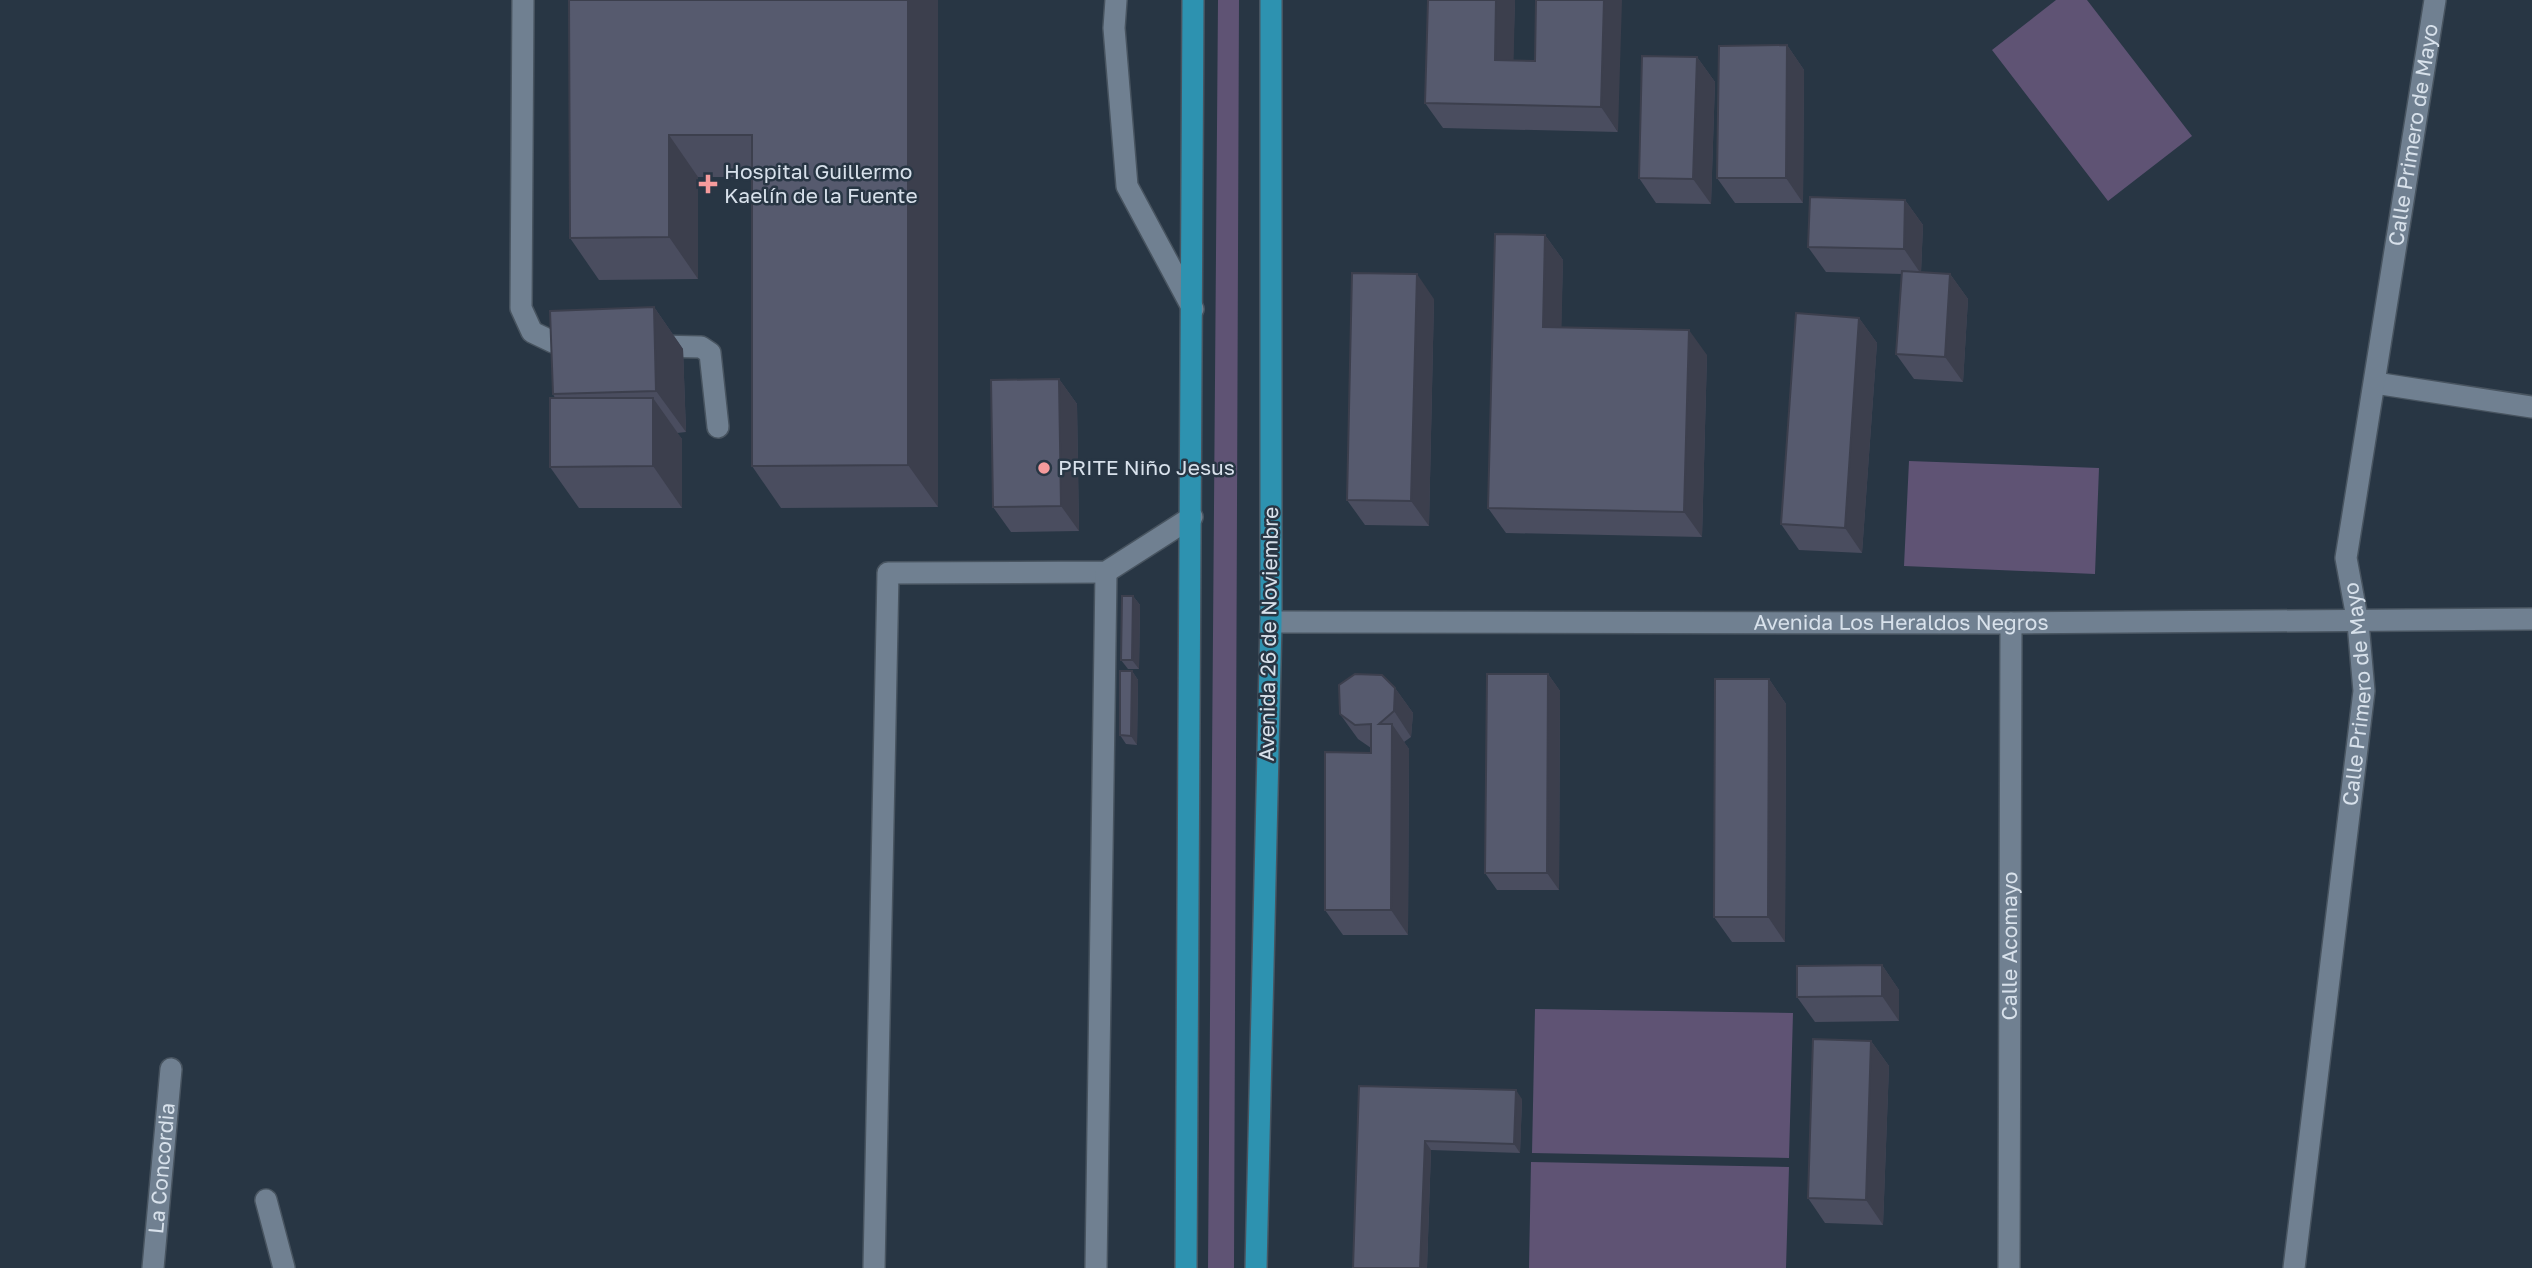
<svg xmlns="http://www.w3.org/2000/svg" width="2532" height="1268" viewBox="0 0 2532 1268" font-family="'Golos Text',sans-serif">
  <rect width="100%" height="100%" fill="#283644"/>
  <path fill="#5f5374" d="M1218,0H1239L1234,1268H1208Z
    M2056,0H2087L2192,136L2108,201L1992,50Z
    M1909,461L2099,468L2095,574L1904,566Z
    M1535,1009L1793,1013L1789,1158L1532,1153Z
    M1531,1162L1789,1167L1786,1268H1529Z"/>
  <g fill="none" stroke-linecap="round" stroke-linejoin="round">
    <defs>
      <g id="minor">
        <path d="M523,0L521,308L532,332L553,342L578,343"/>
        <path d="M1116,0L1114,28L1127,186L1193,309"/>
        <path d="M656,346L701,347L710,353L718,427"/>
        <path d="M2375,383L2532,407"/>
        <path id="s1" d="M1271,622L2011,623L2532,619"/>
        <path d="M266,1200L284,1268"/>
        <path id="s2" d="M153,1268L171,1069"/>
        <path d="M874,1268L888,573L1106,572L1192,517"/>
        <path d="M1096,1268L1106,572"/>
        <path id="s3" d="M2009,1268L2011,623"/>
        <path id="s4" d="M2294,1268L2364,691L2358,623L2346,558L2435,0"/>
      </g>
      <path id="major" d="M1186,1268L1193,0
        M1256,1268L1271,622V0"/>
    </defs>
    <use href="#minor" stroke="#485460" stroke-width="24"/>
    <use href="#major" stroke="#485460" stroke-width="24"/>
    <use href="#minor" stroke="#708091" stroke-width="21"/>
    <use href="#major" stroke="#2d92b0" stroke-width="21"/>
  </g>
  <path fill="#4a4d5f" d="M569,0H938V507L781,508L752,466V177H698V279L599,280L570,238Z
    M1428,0H1515L1513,60L1535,61L1536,0L1618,132L1443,128L1425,103Z
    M1787,45L1804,70L1803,203H1735L1717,178Z
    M1697,57L1715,82L1711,204L1656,203L1639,178Z
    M1905,200L1923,225L1921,272L1950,274L1968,299L1963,382L1914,379L1896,354L1902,274L1826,272L1808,247Z
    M1545,235L1563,260L1561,328L1707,355L1702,537L1506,533L1488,508Z
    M1434,299L1429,526L1365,525L1347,500Z
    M654,307L683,349L686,432L677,433L682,439V508H579L550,467L555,398L553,394Z
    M1859,318L1877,343L1862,553L1799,550L1781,524Z
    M1059,379L1077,404L1079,531L1011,532L993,507Z
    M1133,596L1140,605L1139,669H1128L1121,660Z
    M1132,671L1138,680L1137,745L1126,744L1120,735Z
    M1548,674L1560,691L1559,890H1497L1485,873Z
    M1769,679L1786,704L1785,942H1732L1714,917Z
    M1395,688L1413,713L1411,737L1404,742L1409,749L1408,935H1343L1325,910L1371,753V748L1358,739L1340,714Z
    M1882,965L1899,990V1021L1815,1022L1797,997Z
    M1871,1041L1889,1066L1883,1225L1825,1223L1808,1198Z
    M1359,1086L1522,1099L1520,1153L1431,1150L1427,1268H1353Z"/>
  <path fill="#3c3f4d" d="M908,0H938V507L908,465Z
    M1496,0H1515L1513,85L1495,60Z
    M1604,0H1622L1618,132L1601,107Z
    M1787,45L1804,70L1803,203L1786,178Z
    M1697,57L1715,82L1711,204L1693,179Z
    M669,135L698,177V279L669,237Z
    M1905,200L1923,225L1921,274L1904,249Z
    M1545,235L1563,260L1561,352L1543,327Z
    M1417,274L1434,299L1429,526L1411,501Z
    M1950,274L1968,299L1963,382L1945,357Z
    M654,307L683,349L686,432L656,391Z
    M1859,318L1877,343L1862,553L1845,528Z
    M1689,330L1707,355L1702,537L1684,512Z
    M1059,379L1077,404L1079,531L1061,506Z
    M653,398L682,439V508L653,466Z
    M1133,596L1140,605L1139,669L1132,660Z
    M1132,671L1138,680L1137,745L1131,736Z
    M1548,674L1560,691L1559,890L1547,873Z
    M1769,679L1786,704L1785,942L1768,917Z
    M1395,688L1413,713L1411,737L1394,711Z
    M1392,724L1409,749L1408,935L1391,910Z
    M1882,965L1899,990V1021L1882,996Z
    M1871,1041L1889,1066L1883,1225L1866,1200Z
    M1516,1090L1522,1099L1520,1153L1514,1144Z
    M1425,1141L1431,1150L1427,1268H1420Z"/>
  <path fill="#565a6e" stroke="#3c3f4d" stroke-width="2" d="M569,0H908V465L752,466V135H669V237L570,238Z
    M1428,0H1496L1495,60L1535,61L1536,0H1604L1601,107L1425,103Z
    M1787,45L1786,178H1717L1719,46Z
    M1642,56L1697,57L1693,179L1639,178Z
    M1810,197L1905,200L1904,249L1808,247Z
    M1495,234L1545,235L1543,327L1689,330L1684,512L1488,508Z
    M1902,271L1950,274L1945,357L1896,354Z
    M1352,273L1417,274L1411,501L1347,500Z
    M654,307L656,391L553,394L550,311Z
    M1796,313L1859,318L1845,528L1781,524Z
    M1059,379L1061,506L993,507L991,380Z
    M550,398H653V466L550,467Z
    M1122,596H1133L1132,660H1121Z
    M1120,671H1132L1131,736L1120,735Z
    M1355,674L1382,675L1395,688L1394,711L1379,724H1392L1391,910H1325V752L1371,753V724L1355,725L1340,714L1339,685Z
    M1487,674H1548L1547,873H1485Z
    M1715,679H1769L1768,917H1714Z
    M1882,965V996L1797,997V966Z
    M1813,1039L1871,1041L1866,1200L1808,1198Z
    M1359,1086L1516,1090L1514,1144L1425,1141L1420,1268H1353Z"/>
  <g fill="#f59b9c" stroke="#283644" stroke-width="2.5">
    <path d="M704.5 173.5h7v7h7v7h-7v7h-7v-7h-7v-7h7z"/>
    <circle cx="1044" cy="468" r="7"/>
  </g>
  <g text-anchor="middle" stroke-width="5" stroke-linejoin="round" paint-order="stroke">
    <g font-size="21" fill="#d8e1eb" stroke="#283644">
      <text dy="7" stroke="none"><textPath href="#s4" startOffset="1144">Calle Primero de Mayo</textPath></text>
      <text dy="7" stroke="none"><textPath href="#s1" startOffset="630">Avenida Los Heraldos Negros</textPath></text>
      <text transform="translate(1269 634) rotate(-89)" y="7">Avenida 26 de Noviembre</text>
      <text dy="7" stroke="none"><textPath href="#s4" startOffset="578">Calle Primero de Mayo</textPath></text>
      <text dy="7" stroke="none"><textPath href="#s3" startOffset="322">Calle Acomayo</textPath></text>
      <text dy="7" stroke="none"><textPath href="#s2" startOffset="100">La Concordia</textPath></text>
    </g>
    <g font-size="21" fill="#d8e1eb" stroke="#283644" text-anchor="start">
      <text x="724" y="179">Hospital Guillermo<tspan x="724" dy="24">Kaelín de la Fuente</tspan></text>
      <text x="1058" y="475">PRITE Niño Jesus</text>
    </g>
  </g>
</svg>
